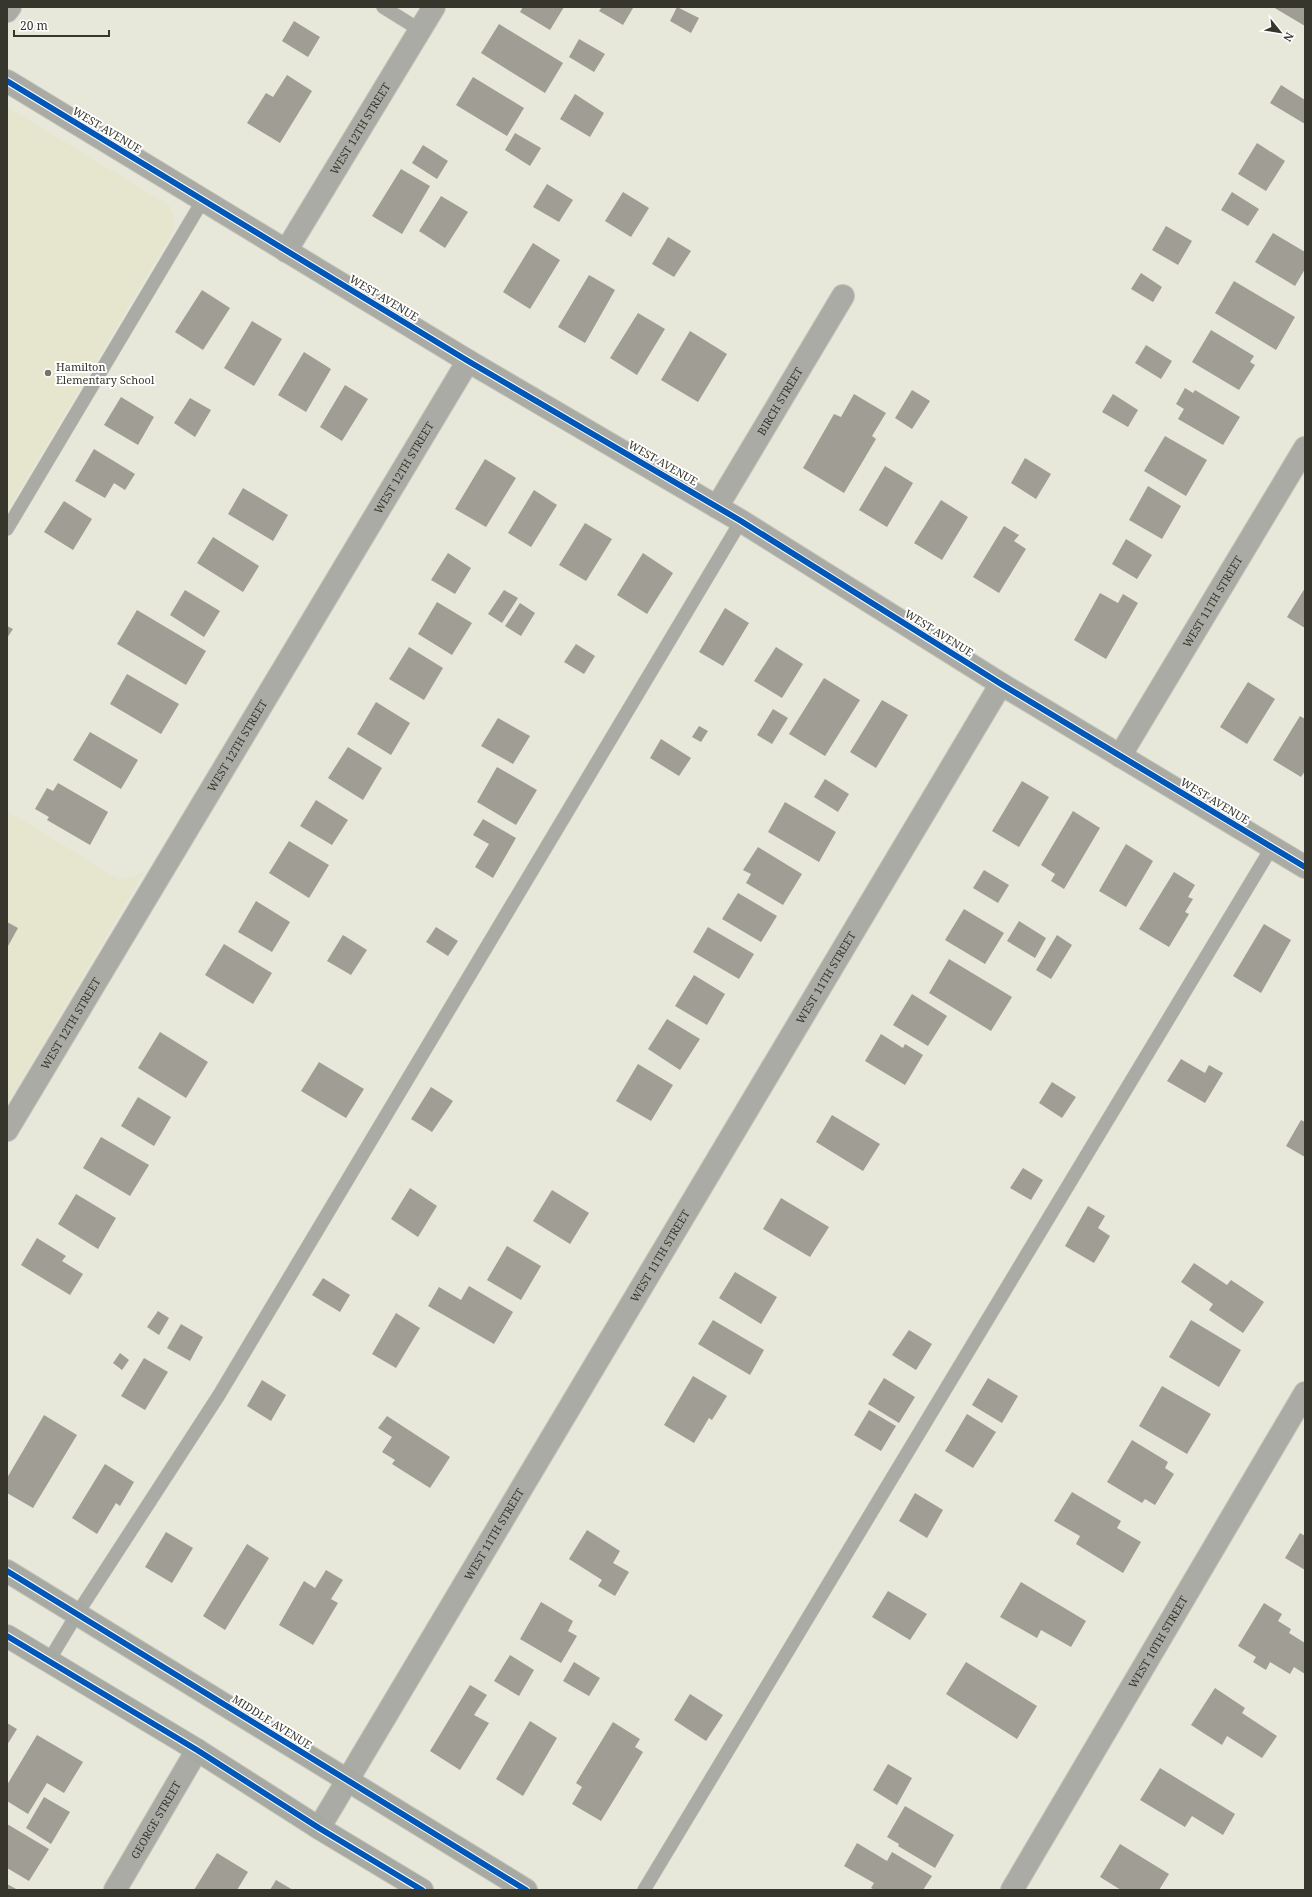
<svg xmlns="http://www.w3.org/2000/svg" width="1312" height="1897" viewBox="0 0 1312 1897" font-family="'Noto Serif',serif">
  <rect width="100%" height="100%" fill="#e7e7da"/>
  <path fill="#e6e6ce" d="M7,107L168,205L173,212L174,222L171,235L7,511Z
    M7,811L120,880L136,876L145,870L7,1105Z"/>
  <path fill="#a09d94" d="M523,7H564L550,30L520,12Z
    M602,7H631L633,8L623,25L599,11Z
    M677,7L699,18L691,33L670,21Z
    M1273,7H1305V26Z
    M294,21L320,37L308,57L282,41Z
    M499,24L563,63L545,93L481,53Z
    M579,39L605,54L594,72L569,57Z
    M287,75L312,91L280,143L247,123L266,93L273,97Z
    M473,77L524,108L507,136L456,105Z
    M1281,85L1305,100V124L1270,103Z
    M575,94L604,113L590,137L560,119Z
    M515,133L541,148L530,166L505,150Z
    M1257,143L1285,161L1266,191L1238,174Z
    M423,145L448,161L437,179L412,163Z
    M401,169L430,186L402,234L372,216Z
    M547,184L573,200L559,222L533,207Z
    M623,192L649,208L631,237L605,221Z
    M1232,192L1259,209L1248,226L1221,210Z
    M441,196L468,212L445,248L419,231Z
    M1166,226L1192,241L1178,265L1152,250Z
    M1273,233L1305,252V269L1295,286L1255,262Z
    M668,237L691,251L674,277L652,264Z
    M533,243L560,260L530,309L503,292Z
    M1141,273L1162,287L1153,302L1131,289Z
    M589,275L615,290L585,343L558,327Z
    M1234,281L1295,317L1276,350L1215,313Z
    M202,290L230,308L203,350L175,332Z
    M638,313L665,329L637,375L610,358Z
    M252,321L282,339L254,386L224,368Z
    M1211,330L1254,356L1250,362L1255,365L1239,390L1192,362Z
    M690,331L727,354L698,402L661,380Z
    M1146,345L1172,361L1161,379L1135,363Z
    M304,352L331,369L306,412L278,395Z
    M345,385L368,399L342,441L320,427Z
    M1185,388L1193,393L1195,390L1240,417L1223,445L1178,419L1184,409L1176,404Z
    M912,390L930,401L912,429L895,418Z
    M854,394L886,413L872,436L876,439L844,493L803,468L834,414L841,417Z
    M1113,394L1138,410L1128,427L1102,412Z
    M121,397L154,417L138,445L104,425Z
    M190,398L211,410L195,437L174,423Z
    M1165,436L1207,460L1186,496L1144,471Z
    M94,449L135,474L125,490L114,483L105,498L75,481Z
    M1025,458L1051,474L1036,499L1011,483Z
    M485,459L516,478L486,527L455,509Z
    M885,466L913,483L887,527L859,510Z
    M1148,486L1181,506L1162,539L1129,520Z
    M243,488L288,515L273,541L228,514Z
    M534,490L557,505L531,547L508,533Z
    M941,500L968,517L942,560L914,543Z
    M64,501L92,519L73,550L44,532Z
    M585,523L612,539L586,581L559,565Z
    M1004,526L1019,535L1014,541L1026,549L999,593L973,577Z
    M213,537L259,566L243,592L197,563Z
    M1126,539L1152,555L1137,579L1112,564Z
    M448,553L471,568L455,594L431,580Z
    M643,553L673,573L647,614L617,595Z
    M1305,588V628L1287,617Z
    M185,590L220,611L204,637L170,615Z
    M504,590L518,598L502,623L488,614Z
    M1100,593L1118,603L1123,594L1138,603L1106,659L1074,640Z
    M437,602L472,623L452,655L418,634Z
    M520,603L535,613L521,636L505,626Z
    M725,608L749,623L723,666L699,652Z
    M137,610L206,651L186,685L117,644Z
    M7,626L13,629L7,638Z
    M576,644L595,656L584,674L564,662Z
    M409,647L443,668L424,700L389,679Z
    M776,647L803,664L782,698L754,681Z
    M127,674L179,704L161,734L110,704Z
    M824,678L860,700L825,756L789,734Z
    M1248,682L1275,699L1247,744L1220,727Z
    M882,700L908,715L876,768L850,752Z
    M376,702L410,723L391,755L357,734Z
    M773,709L788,718L772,744L757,735Z
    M1300,716L1305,719V771L1301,777L1273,760Z
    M498,718L530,736L513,764L481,746Z
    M699,726L708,731L701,742L692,737Z
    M90,732L138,760L121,789L73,760Z
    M661,739L691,758L679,776L650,758Z
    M348,747L382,768L363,800L328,778Z
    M497,767L537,790L516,825L477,802Z
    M825,779L849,794L838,812L814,797Z
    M1022,781L1049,797L1019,847L992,831Z
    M58,783L108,812L90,845L47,820L49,817L35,809L47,788L53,791Z
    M316,800L348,820L332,845L300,826Z
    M785,802L836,832L819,862L768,832Z
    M1073,811L1100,828L1064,889L1051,881L1055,874L1041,865Z
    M483,819L516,838L493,878L475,867L489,844L473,835Z
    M289,841L329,865L309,898L269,873Z
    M1126,844L1153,861L1126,907L1099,891Z
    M758,847L802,874L783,905L746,883L751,874L743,870Z
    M984,870L1009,885L998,903L973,888Z
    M1174,872L1195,885L1188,897L1193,899L1185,912L1189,914L1169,947L1139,929Z
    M738,893L777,916L761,942L722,919Z
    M256,901L290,922L272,952L238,932Z
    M964,909L1004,933L985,964L945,940Z
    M1019,921L1046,938L1035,958L1007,941Z
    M7,922L18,928L7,948Z
    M1264,924L1291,940L1261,993L1233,976Z
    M436,927L458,941L448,956L426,942Z
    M708,927L754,954L739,979L693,952Z
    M343,935L367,950L351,975L327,961Z
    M1057,935L1072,945L1051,979L1036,970Z
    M224,944L272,973L253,1004L205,975Z
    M949,959L1012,997L991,1031L929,993Z
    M694,975L725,994L707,1025L675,1006Z
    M912,994L947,1016L928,1046L893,1025Z
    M667,1019L700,1039L680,1070L648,1049Z
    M160,1032L208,1062L186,1098L138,1068Z
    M881,1034L903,1048L905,1044L923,1055L905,1085L865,1061Z
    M1181,1059L1205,1073L1209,1065L1223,1073L1205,1103L1167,1081Z
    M319,1062L364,1089L346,1118L301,1091Z
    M638,1064L673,1085L651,1121L616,1101Z
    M1052,1082L1076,1097L1062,1118L1039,1103Z
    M431,1087L453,1101L432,1132L411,1119Z
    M138,1097L171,1117L154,1146L121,1126Z
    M832,1115L880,1144L863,1171L816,1142Z
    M1301,1120L1305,1122V1157L1286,1146Z
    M101,1137L149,1165L130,1196L83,1168Z
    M1023,1168L1043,1180L1031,1200L1010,1188Z
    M410,1188L437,1206L418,1237L391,1219Z
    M552,1190L589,1213L570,1244L533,1221Z
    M76,1194L116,1218L98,1249L58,1224Z
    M781,1198L829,1227L810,1257L763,1229Z
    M1088,1206L1105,1216L1098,1228L1110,1236L1094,1263L1065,1246Z
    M37,1238L66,1256L62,1261L83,1274L70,1295L21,1265Z
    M507,1246L541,1266L521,1300L487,1280Z
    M1194,1263L1227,1285L1231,1280L1264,1302L1243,1333L1209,1310L1213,1304L1181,1282Z
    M735,1272L777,1297L761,1324L719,1298Z
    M323,1278L350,1295L340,1312L312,1295Z
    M469,1286L513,1312L494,1344L428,1306L439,1287L461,1300Z
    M158,1311L169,1318L159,1335L147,1327Z
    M396,1313L420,1328L396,1368L372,1354Z
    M713,1320L764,1350L750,1375L698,1344Z
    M1191,1320L1241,1350L1219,1387L1169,1357Z
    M181,1324L203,1337L190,1361L167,1348Z
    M909,1330L932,1344L916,1370L892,1355Z
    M120,1353L129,1360L122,1370L113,1363Z
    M144,1358L168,1372L145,1410L121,1396Z
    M693,1376L727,1396L712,1420L709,1418L694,1443L664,1425Z
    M884,1378L915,1397L899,1423L868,1404Z
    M988,1378L1018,1396L1002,1423L972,1405Z
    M262,1380L286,1395L271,1421L247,1406Z
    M1162,1386L1211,1414L1187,1454L1139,1426Z
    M869,1410L896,1426L881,1451L854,1435Z
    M967,1414L996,1432L973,1468L945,1451Z
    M44,1415L77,1435L33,1508L7,1493V1478Z
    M387,1416L450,1457L430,1488L392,1464L395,1460L382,1452L392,1437L378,1428Z
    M1132,1440L1168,1462L1165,1468L1174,1474L1155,1505L1145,1499L1142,1503L1107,1482Z
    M105,1464L134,1482L120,1506L116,1503L97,1534L72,1518Z
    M1072,1492L1121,1521L1117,1528L1141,1542L1123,1573L1076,1544L1080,1536L1054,1521Z
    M915,1493L943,1510L927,1538L899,1521Z
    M587,1530L620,1551L613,1563L629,1572L615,1596L598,1586L602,1580L569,1559Z
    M166,1532L193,1548L172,1583L145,1567Z
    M1300,1533L1305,1536V1570L1285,1558Z
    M247,1544L269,1558L225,1630L203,1616Z
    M326,1570L343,1580L331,1599L338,1603L313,1645L279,1625L304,1581L315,1588Z
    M1021,1582L1086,1621L1071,1647L1041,1630L1037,1638L1000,1617Z
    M888,1591L927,1614L910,1640L872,1617Z
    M541,1602L573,1621L568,1631L577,1636L561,1663L520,1639Z
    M1264,1603L1282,1614L1278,1621L1291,1629L1289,1633L1305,1643V1674L1294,1667L1290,1674L1270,1662L1266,1670L1253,1662L1256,1657L1238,1646Z
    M510,1655L534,1670L519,1696L494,1681Z
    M574,1662L600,1678L589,1696L563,1681Z
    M966,1662L1037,1706L1017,1739L946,1694Z
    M470,1685L487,1695L474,1715L489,1723L460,1770L430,1751Z
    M1215,1688L1245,1708L1242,1713L1277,1736L1262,1758L1227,1736L1222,1745L1191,1725Z
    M690,1694L723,1715L706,1741L674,1720Z
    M530,1721L557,1738L523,1796L496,1779Z
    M613,1722L640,1739L635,1747L643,1752L601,1821L572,1804L582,1787L576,1783Z
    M7,1723L17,1729L7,1745Z
    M37,1735L83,1762L64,1793L47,1783L28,1814L7,1801V1785Z
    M888,1764L912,1778L897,1805L873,1790Z
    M1160,1768L1235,1814L1223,1835L1192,1816L1185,1827L1140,1800Z
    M44,1797L70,1812L51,1844L26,1828Z
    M905,1806L954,1835L935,1868L898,1846L899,1844L887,1837Z
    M7,1824L49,1849L29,1881L7,1868Z
    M857,1843L887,1861L892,1852L932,1876L923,1890H875L871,1888L874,1883L844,1866Z
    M1120,1844L1169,1874L1159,1890H1121L1100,1877Z
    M217,1853L248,1872L237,1890H194Z
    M276,1880L293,1890H270Z
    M7,1884L18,1890H7Z"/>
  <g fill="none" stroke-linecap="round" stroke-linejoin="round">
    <defs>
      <path id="lane" d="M383,7L420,30
        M7,529L203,200
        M48,1662L77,1614L219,1395L741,521
        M644,1890L1272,847"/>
      <g id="street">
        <path d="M7,11L10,7"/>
        <path d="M7,81L468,361L741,521L1001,684L1305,867"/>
        <path id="s1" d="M286,251L434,7"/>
        <path id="s2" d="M717,507L843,296"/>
        <path id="s3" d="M1120,756L1305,448"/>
        <path id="s4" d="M7,1130L468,361"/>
        <path id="s5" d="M319,1828L1001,684"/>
        <path id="s6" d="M115,1890L197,1750"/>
        <path id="s7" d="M1012,1890L1305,1393"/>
      </g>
      <path id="secondary" d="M7,1571L526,1890
        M7,1636L197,1750L319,1828L422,1890"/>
    </defs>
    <use href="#lane" stroke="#c3c3b8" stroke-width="14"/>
    <use href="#street" stroke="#c3c3b8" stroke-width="24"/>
    <use href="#secondary" stroke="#c3c3b8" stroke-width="24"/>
    <use href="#lane" stroke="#a9aba4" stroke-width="13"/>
    <use href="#street" stroke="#a9aba4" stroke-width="22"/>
    <use href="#secondary" stroke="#a7a9a3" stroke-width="22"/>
    <defs>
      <path id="cycleway" d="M7,81L468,361L741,521L1001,684L1305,867
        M7,1571L526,1890
        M7,1636L197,1750L319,1828L422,1890"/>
    </defs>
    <use href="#cycleway" stroke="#fff" stroke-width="8"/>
    <use href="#cycleway" stroke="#0057b8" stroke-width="6"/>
  </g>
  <circle fill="#747469" stroke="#fff" stroke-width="1.5" cx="48" cy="373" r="4"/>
  <g text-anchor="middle" stroke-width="4" stroke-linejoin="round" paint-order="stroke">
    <g font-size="11" fill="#36362c" stroke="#fff">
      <text dy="4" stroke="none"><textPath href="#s1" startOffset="143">WEST 12TH STREET</textPath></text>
      <text transform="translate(107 130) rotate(31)" y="4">WEST AVENUE</text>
      <text transform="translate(384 298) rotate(31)" y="4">WEST AVENUE</text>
      <text dy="4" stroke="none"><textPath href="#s2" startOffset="123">BIRCH STREET</textPath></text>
      <text transform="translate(663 463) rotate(30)" y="4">WEST AVENUE</text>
      <text dy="4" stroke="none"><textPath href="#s4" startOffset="772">WEST 12TH STREET</textPath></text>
      <text dy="4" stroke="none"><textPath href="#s3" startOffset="180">WEST 11TH STREET</textPath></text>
      <text transform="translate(939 633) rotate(32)" y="4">WEST AVENUE</text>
      <text dy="4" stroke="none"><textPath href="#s4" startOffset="448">WEST 12TH STREET</textPath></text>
      <text transform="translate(1215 801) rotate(31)" y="4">WEST AVENUE</text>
      <text dy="4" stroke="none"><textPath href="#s5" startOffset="990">WEST 11TH STREET</textPath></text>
      <text dy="4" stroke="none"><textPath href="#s4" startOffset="124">WEST 12TH STREET</textPath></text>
      <text dy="4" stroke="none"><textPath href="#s5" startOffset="666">WEST 11TH STREET</textPath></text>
      <text dy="4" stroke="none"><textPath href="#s5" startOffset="342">WEST 11TH STREET</textPath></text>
      <text dy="4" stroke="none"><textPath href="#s7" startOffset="288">WEST 10TH STREET</textPath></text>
      <text transform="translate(272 1722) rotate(32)" y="4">MIDDLE AVENUE</text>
      <text dy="4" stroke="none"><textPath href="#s6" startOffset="81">GEORGE STREET</textPath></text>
    </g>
    <g font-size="11" fill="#36362c" stroke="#fff" text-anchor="start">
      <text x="56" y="371">Hamilton<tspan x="56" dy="13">Elementary School</tspan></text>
    </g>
  </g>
  <rect width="1312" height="1897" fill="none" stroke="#36362c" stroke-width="16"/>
  <g transform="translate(1280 32) rotate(120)" stroke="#ffffff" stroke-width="3" paint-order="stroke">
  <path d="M0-3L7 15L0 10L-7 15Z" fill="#36362c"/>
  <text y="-6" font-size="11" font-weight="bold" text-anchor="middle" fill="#36362c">N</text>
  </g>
  <path d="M14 30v6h95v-6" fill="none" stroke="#36362c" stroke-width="2"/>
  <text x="20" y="30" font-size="12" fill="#36362c" stroke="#ffffff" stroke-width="3" paint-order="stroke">20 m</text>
</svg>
